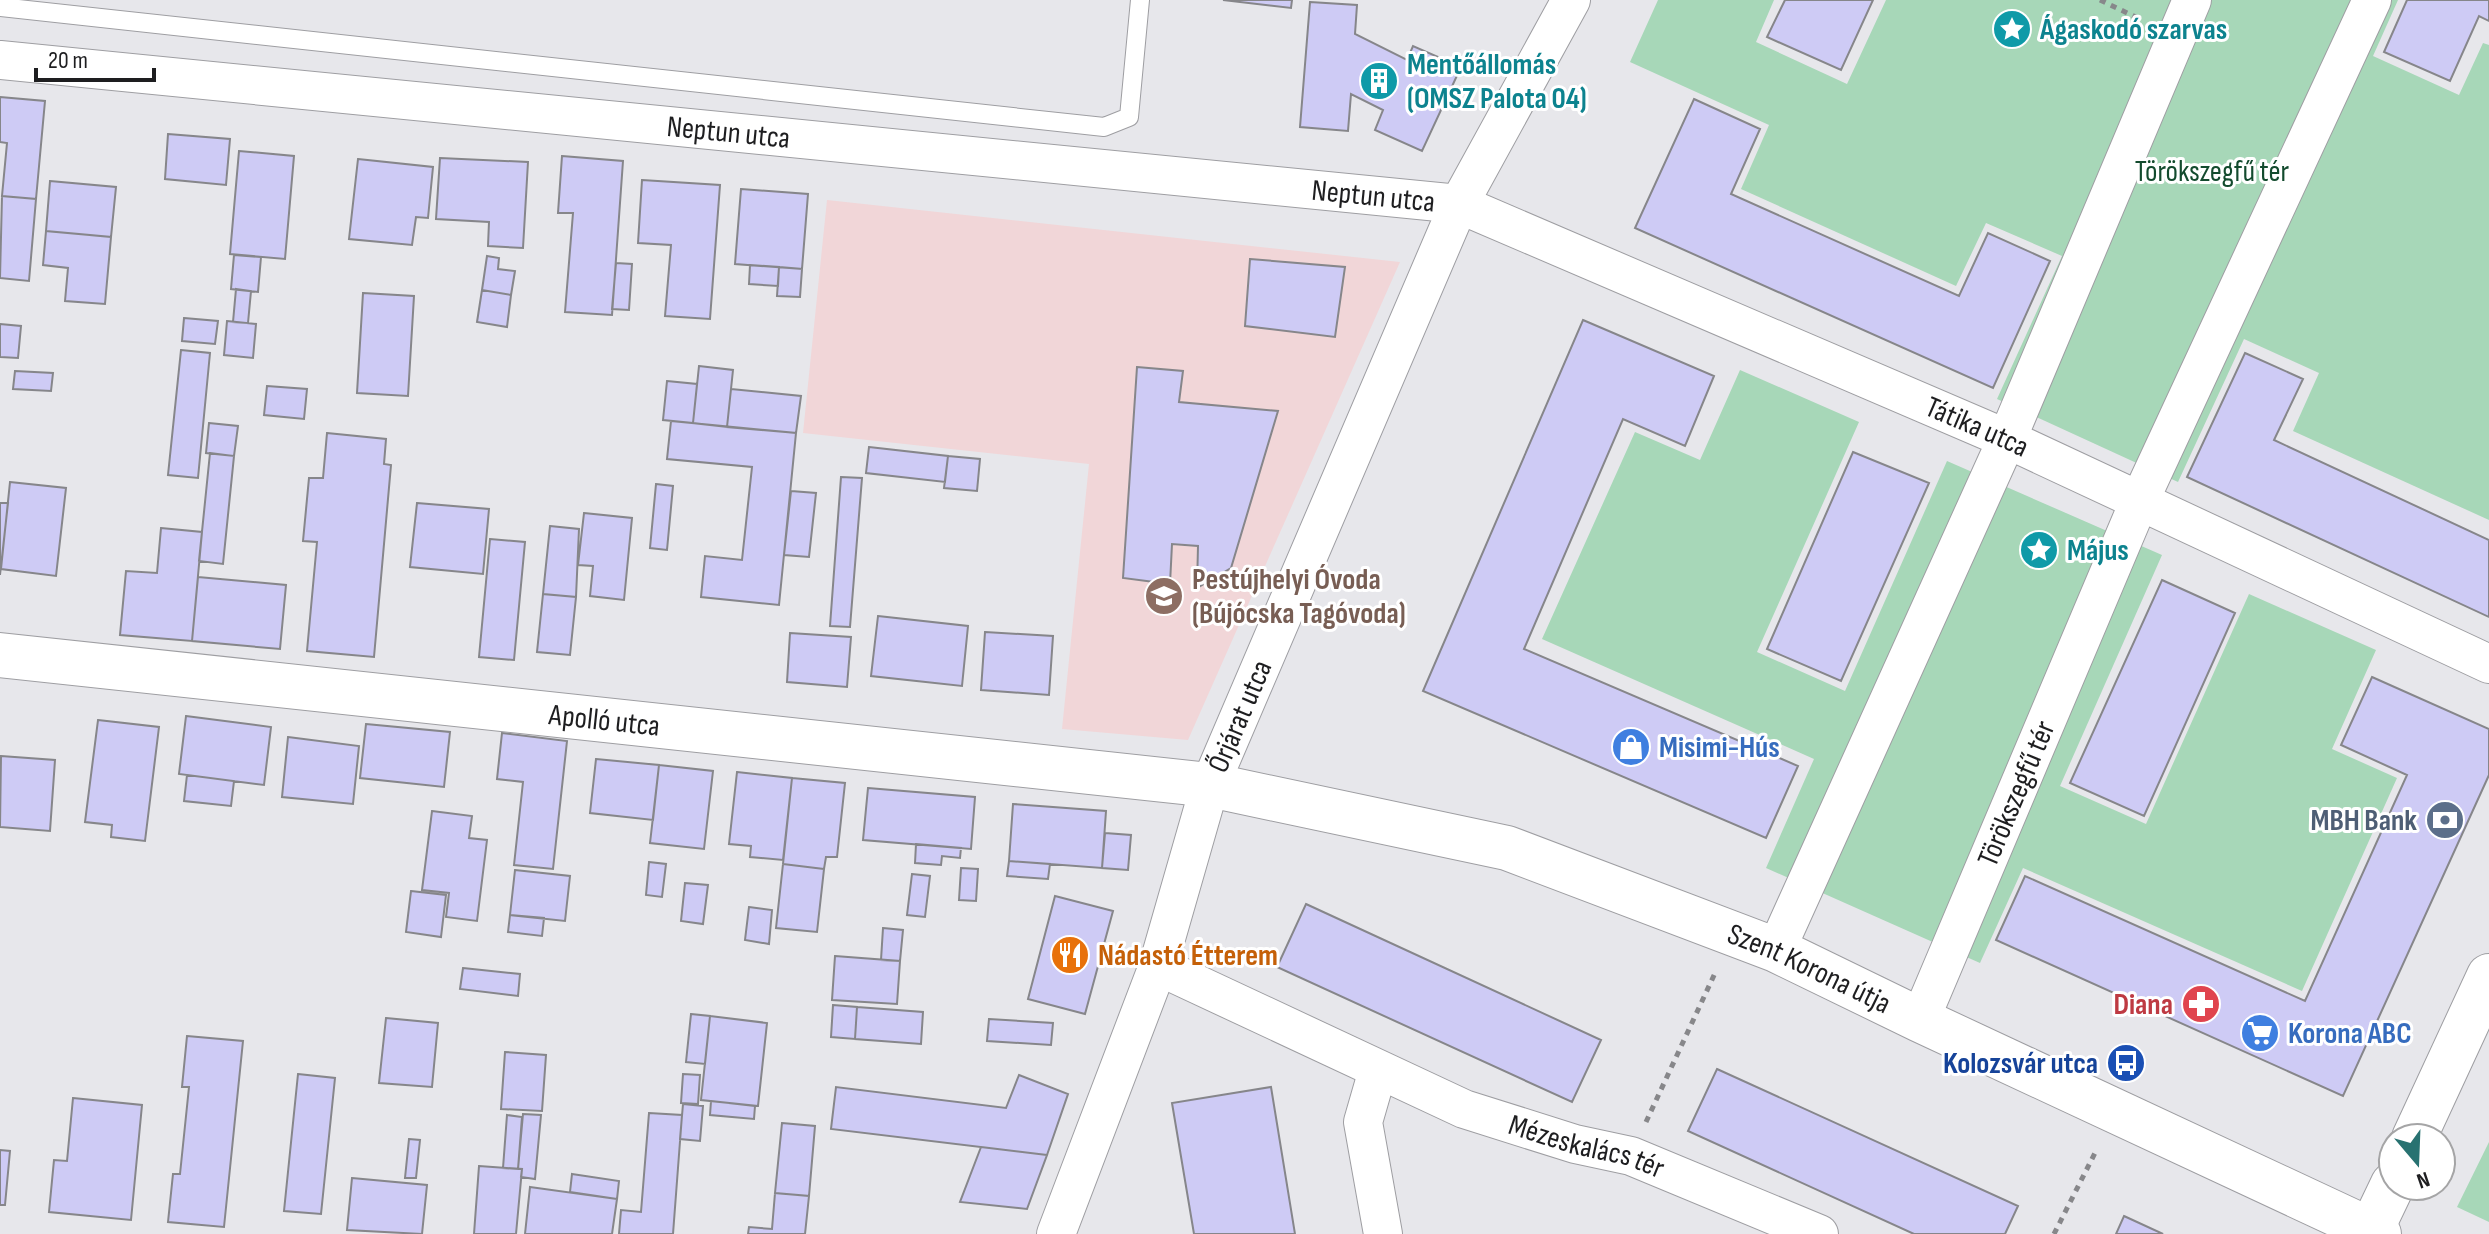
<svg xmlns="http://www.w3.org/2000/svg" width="2489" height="1234" viewBox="0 0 2489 1234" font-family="'Sofia Sans Condensed',sans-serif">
  <rect width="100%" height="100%" fill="#e7e7eb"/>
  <path fill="#f1d6d8" d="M827,200L1400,262L1188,740L1062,729L1089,464L803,433Z"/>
  <path fill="#a7d7b8" d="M1658,0H1774L1756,42L1847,84L1886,0H2398L2373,56L2459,95L2483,43L2489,45V520L2293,431L2319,373L2244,339L2178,482L1997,399L2062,256L1986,223L1956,286L1741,189L1769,125L1630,62Z
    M1740,370L1859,422L1757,652L1845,691L1947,461L2162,555L2060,786L2146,824L2249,594L2376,650L2332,749L2397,778L2302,991L2023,868L1980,963L1766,868L1814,759L1542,639L1635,432L1700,460Z
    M2489,1142V1222L2457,1207Z"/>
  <path fill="#cecbf5" stroke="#86868a" stroke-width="2" d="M1223,0H1292L1291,8Z
    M1785,0H1873L1841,70L1767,37Z
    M2407,0H2489V21L2479,16L2450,81L2384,52Z
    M1310,2L1357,5L1355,34L1407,60L1413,46L1461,67L1422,151L1375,130L1383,110L1351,94L1348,131L1300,127Z
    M0,97L45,101L36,199L2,196L7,143L0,142Z
    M1694,99L1760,129L1731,194L1959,296L1988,233L2050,261L1993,388L1635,228Z
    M168,134L230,139L226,185L165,179Z
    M239,151L294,156L285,259L230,254Z
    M562,156L623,161L612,315L565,312L573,213H558Z
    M440,158L528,162L523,248L488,246L489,222L436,219Z
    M358,159L433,167L428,218L416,217L412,245L349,239Z
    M642,180L720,185L710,319L665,316L671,245L638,243Z
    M50,181L116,187L111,237L46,231Z
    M741,189L808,194L802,269L735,264Z
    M2,196L36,199L29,281L0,278Z
    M46,231L111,237L105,304L65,301L68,268L43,265Z
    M234,255L261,257L258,292L231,289Z
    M487,256L499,258L498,269L515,271L511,295L482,290Z
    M1250,259L1345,267L1335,337L1245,326Z
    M616,263L632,264L629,310L612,309Z
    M750,265L779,267L778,286L749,284Z
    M779,267L802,269L800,297L777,296Z
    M236,289L251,291L248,323L233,322Z
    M482,290L511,295L507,327L477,322Z
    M363,293L414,296L408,396L357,393Z
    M184,318L218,321L215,344L182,341Z
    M1583,320L1714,376L1685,446L1623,419L1524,649L1798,766L1766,838L1423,691Z
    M227,321L256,324L253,358L224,355Z
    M0,324L21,326L18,358L0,357Z
    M181,350L210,353L198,478L168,475Z
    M2245,353L2303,379L2274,440L2489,540V617L2187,477Z
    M699,366L733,370L727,427L693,423Z
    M1137,367L1183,371L1179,402L1278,411L1231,568L1197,588L1198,546L1172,544L1170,584L1123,578Z
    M15,371L53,373L51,391L13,389Z
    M667,381L697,384L693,423L663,420Z
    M267,386L307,389L304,419L264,415Z
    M731,389L801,396L796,433L727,427Z
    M671,421L796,433L779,605L701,597L705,556L742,560L752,467L667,459Z
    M209,423L238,426L234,456L206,453Z
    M327,433L386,439L384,464L391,465L374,657L307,651L317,542L303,541L309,478H323Z
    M869,447L948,456L945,482L866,473Z
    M1853,452L1929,483L1841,681L1767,649Z
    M210,453L234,456L223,564L199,561Z
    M948,456L980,459L977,491L944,488Z
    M841,477L862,478L850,627L830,626Z
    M10,482L66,488L56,576L1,569Z
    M656,484L673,486L667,550L650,548Z
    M791,491L816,493L809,557L784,555Z
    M0,503H8L0,575Z
    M417,503L489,509L483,574L410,567Z
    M584,513L632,518L624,600L590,596L593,566L578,565Z
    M550,526L579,529L576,597L543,594Z
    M161,528L202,532L192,641L120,635L126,571L157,573Z
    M490,539L525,542L514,660L479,657Z
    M198,577L286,585L280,649L192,641Z
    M2162,580L2235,613L2144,816L2070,783Z
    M543,594L576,597L570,655L537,652Z
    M878,616L968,626L962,686L871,676Z
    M985,632L1053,636L1049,695L981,690Z
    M790,633L851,637L847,687L787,682Z
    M2372,677L2489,729V775L2343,1096L1996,940L2025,876L2305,1001L2407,775L2341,745Z
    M186,716L271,727L264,785L179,774Z
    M98,720L159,727L145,841L111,837L112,825L85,822Z
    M366,724L450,732L444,787L360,778Z
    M502,733L567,741L553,869L514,865L523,782L497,779Z
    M288,737L359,746L353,804L282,797Z
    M1,756L55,760L50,831L0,827Z
    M596,759L659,765L653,820L590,813Z
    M659,765L713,771L704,849L650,843Z
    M737,772L792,778L783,860L750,857L751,846L729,844Z
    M187,775L234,781L231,806L184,801Z
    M792,778L845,783L837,857H826L824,869L783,864Z
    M868,788L975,797L971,849L863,840Z
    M1013,804L1106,811L1102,868L1009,861Z
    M432,811L472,816L469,838L487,840L477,921L446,917L449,893L422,890Z
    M1105,833L1131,835L1128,870L1102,868Z
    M916,844L961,848L960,858L942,856L941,865L915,863Z
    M1009,861L1050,864L1048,879L1007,876Z
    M649,862L666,864L662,897L646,895Z
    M783,864L824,869L817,932L776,928Z
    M961,868L978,869L976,901L959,900Z
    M515,870L570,876L565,921L510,915Z
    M912,874L930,876L925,917L907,915Z
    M685,883L708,885L703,924L681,921Z
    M411,891L446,895L441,937L406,932Z
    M1055,896L1113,911L1085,1014L1028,999Z
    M1306,904L1601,1040L1572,1102L1277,967Z
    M749,907L772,910L769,944L745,940Z
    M510,915L544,918L542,936L508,932Z
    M883,928L903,930L900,961L881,960Z
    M835,956L900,961L897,1004L832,1000Z
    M463,968L520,974L518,996L460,989Z
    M833,1005L857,1007L855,1039L831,1037Z
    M857,1007L923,1012L921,1044L855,1039Z
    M691,1014L710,1016L705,1064L686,1062Z
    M710,1016L767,1023L758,1106L701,1100Z
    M386,1018L438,1023L432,1087L379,1083Z
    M989,1019L1053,1023L1051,1045L987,1041Z
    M187,1036L243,1041L224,1227L168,1222L173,1174H180L189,1087H182Z
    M505,1052L546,1055L542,1111L501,1109Z
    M1717,1069L2018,1206L2005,1234H1914L1688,1131Z
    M298,1074L335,1078L321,1214L284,1211Z
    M683,1074L700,1075L698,1104L681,1103Z
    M1019,1075L1068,1094L1047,1155L831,1129L836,1087L1006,1108Z
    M1271,1087L1295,1234H1194L1172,1103Z
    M73,1098L142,1105L131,1220L49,1212L54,1160L67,1161Z
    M711,1101L755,1106L754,1119L710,1115Z
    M683,1104L703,1106L700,1141L680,1139Z
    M649,1113L682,1115L673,1234H619L621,1210L641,1212Z
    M523,1114L541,1115L535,1179L521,1177L522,1169H518Z
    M507,1115L522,1117L518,1169L503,1168Z
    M782,1123L815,1126L809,1196L775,1193Z
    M409,1139L420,1140L416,1178H405Z
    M981,1147L1047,1155L1027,1209L960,1202Z
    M0,1150L10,1151L5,1205H0Z
    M479,1166L522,1169L516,1234H474Z
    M572,1174L619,1181L617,1199L570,1192Z
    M352,1178L427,1185L422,1234L347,1230Z
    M530,1187L617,1199L612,1234H525Z
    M775,1193L809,1196L805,1234H748L749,1227L772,1229Z
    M2124,1216L2163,1234H2116Z"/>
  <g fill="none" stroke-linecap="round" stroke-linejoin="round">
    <defs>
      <path id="lane" d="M0,7L1104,127L1129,117L1140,0"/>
      <g id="street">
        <path id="s1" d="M0,60L1459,204L2007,439L2489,664"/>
        <path d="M1776,950L2007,439L2192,0"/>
        <path id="s2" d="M1158,966L1464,1109L1575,1144L1631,1156L1819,1234"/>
        <path id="s3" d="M1920,1020L2139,502L2372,0"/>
        <path d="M1378,1070L1363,1122L1383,1234"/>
        <path id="s4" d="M1056,1234L1158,966L1210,785L1459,204L1571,0"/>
      </g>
      <g id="secondary">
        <path id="s5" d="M0,655L1210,785L1507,848L1776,950L1920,1020L2379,1234"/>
        <path d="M2414,1138L2489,976"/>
        <path d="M2371,1230L2393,1184"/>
      </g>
    </defs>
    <use href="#lane" stroke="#9e9ea2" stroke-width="20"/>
    <use href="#street" stroke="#9e9ea2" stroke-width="40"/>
    <use href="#secondary" stroke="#9e9ea2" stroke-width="46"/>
    <path stroke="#87878a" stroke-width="5" stroke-dasharray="6 6" stroke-linecap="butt" d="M2100,0L2142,20
      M1646,1122L1716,971
      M2054,1234L2097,1149"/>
    <use href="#lane" stroke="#fff" stroke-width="18"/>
    <use href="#street" stroke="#fff" stroke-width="38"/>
    <use href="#secondary" stroke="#fff" stroke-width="44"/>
  </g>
  <defs>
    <symbol id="sight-disc" viewBox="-11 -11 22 22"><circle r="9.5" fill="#0f9aa8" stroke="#fff"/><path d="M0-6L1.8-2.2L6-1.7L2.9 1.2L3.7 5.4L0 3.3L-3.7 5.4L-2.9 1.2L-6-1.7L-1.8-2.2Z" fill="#fff"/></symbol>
    <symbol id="building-disc" viewBox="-11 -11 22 22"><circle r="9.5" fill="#0f9aa8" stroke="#fff"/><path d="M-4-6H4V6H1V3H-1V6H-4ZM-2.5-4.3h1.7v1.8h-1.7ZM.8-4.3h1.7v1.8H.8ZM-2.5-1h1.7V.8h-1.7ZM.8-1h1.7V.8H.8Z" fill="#fff"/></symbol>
    <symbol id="school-disc" viewBox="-11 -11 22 22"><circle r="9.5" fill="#8d6e63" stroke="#fff"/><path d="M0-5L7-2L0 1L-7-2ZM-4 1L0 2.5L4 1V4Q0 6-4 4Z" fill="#fff"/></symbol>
    <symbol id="shop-disc" viewBox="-11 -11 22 22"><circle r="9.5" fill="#3f7fe0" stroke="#fff"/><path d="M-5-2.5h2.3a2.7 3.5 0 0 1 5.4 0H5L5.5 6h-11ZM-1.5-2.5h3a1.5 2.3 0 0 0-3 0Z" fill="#fff"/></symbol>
    <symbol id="bank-disc" viewBox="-11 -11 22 22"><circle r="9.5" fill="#5c6f8a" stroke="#fff"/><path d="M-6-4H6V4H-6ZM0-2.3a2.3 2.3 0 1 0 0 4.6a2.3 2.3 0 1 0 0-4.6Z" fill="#fff"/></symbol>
    <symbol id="restaurant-disc" viewBox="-11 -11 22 22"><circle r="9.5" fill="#e8710a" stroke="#fff"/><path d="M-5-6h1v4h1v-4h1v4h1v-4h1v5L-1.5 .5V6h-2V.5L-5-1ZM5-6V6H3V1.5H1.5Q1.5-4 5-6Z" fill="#fff"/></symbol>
    <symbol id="pharmacy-disc" viewBox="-11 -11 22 22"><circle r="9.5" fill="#e0444e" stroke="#fff"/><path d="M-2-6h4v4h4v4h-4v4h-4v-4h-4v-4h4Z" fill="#fff"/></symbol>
    <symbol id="supermarket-disc" viewBox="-11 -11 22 22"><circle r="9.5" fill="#3f7fe0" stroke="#fff"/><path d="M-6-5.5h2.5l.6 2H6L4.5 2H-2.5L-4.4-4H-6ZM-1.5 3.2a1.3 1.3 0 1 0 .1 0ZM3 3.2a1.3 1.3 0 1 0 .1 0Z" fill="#fff"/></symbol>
    <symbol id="bus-disc" viewBox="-11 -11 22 22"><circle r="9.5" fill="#1a4fb4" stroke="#fff"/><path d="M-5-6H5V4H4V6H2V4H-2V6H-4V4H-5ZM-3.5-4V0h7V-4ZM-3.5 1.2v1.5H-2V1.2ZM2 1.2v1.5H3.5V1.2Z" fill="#fff"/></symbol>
  </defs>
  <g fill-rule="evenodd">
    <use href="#sight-disc" x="1990" y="7" width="44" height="44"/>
    <use href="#building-disc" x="1357" y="59" width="44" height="44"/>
    <use href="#sight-disc" x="2017" y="528" width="44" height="44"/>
    <use href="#school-disc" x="1142" y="574" width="44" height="44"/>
    <use href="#shop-disc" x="1609" y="725" width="44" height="44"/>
    <use href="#bank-disc" x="2423" y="798" width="44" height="44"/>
    <use href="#restaurant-disc" x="1048" y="933" width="44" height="44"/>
    <use href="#pharmacy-disc" x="2179" y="982" width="44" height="44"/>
    <use href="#supermarket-disc" x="2238" y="1011" width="44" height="44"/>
    <use href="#bus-disc" x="2104" y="1041" width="44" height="44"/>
  </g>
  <g text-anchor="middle" stroke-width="6" stroke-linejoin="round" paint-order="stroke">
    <g font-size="30" font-weight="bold" fill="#0d838f" stroke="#fff" text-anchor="start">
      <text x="2040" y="39">Ágaskodó szarvas</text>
      <text x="1407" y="74">Mentőállomás<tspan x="1407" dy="34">(OMSZ Palota 04)</tspan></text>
      <text x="2067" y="560">Május</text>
    </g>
    <g font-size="30" fill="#1e1e20" stroke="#fff">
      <text dy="10" stroke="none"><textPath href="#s1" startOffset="732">Neptun utca</textPath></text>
      <text dy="10" stroke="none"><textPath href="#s1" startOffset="1380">Neptun utca</textPath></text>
      <text dy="10" stroke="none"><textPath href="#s1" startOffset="2030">Tátika utca</textPath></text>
      <text dy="10" stroke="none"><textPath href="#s4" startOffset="550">Őrjárat utca</textPath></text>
      <text dy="10" stroke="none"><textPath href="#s5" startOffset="608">Apolló utca</textPath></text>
      <text dy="10" stroke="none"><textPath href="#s3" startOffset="246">Törökszegfű tér</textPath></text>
      <text dy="10" stroke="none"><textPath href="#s5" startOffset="1846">Szent Korona útja</textPath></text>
      <text dy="10" stroke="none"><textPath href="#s2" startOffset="466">Mézeskalács tér</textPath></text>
    </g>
    <g font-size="30" fill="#134b2e" stroke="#fff">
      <text x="2212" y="181">Törökszegfű tér</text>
    </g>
    <g font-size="30" font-weight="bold" fill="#785e54" stroke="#fff" text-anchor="start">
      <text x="1192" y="589">Pestújhelyi Óvoda<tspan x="1192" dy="34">(Bújócska Tagóvoda)</tspan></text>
    </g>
    <g font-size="30" font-weight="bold" fill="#366cbe" stroke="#fff" text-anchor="start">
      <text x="1659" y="757">Misimi-Hús</text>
      <text x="2288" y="1043">Korona ABC</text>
    </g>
    <g font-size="30" font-weight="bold" fill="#4e5e75" stroke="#fff" text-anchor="end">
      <text x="2417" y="830">MBH Bank</text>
    </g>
    <g font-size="30" font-weight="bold" fill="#c56008" stroke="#fff" text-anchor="start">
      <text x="1098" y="965">Nádastó Étterem</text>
    </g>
    <g font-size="30" font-weight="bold" fill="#be3a42" stroke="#fff" text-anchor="end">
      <text x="2173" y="1014">Diana</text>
    </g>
    <g font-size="30" font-weight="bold" fill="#164399" stroke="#fff" text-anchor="end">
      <text x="2098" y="1073">Kolozsvár utca</text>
    </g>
  </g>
  <g transform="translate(2417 1162) rotate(161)"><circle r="38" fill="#ffffff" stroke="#a5a5a6" stroke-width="2"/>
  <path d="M0-6L14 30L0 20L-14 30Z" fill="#287271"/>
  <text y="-12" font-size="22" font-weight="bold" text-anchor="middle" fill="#1e1e20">N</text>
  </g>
  <path d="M36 68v12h118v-12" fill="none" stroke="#1e1e20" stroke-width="4"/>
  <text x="48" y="68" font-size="24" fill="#1e1e20" stroke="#ffffff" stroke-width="6" paint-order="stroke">20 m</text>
</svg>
